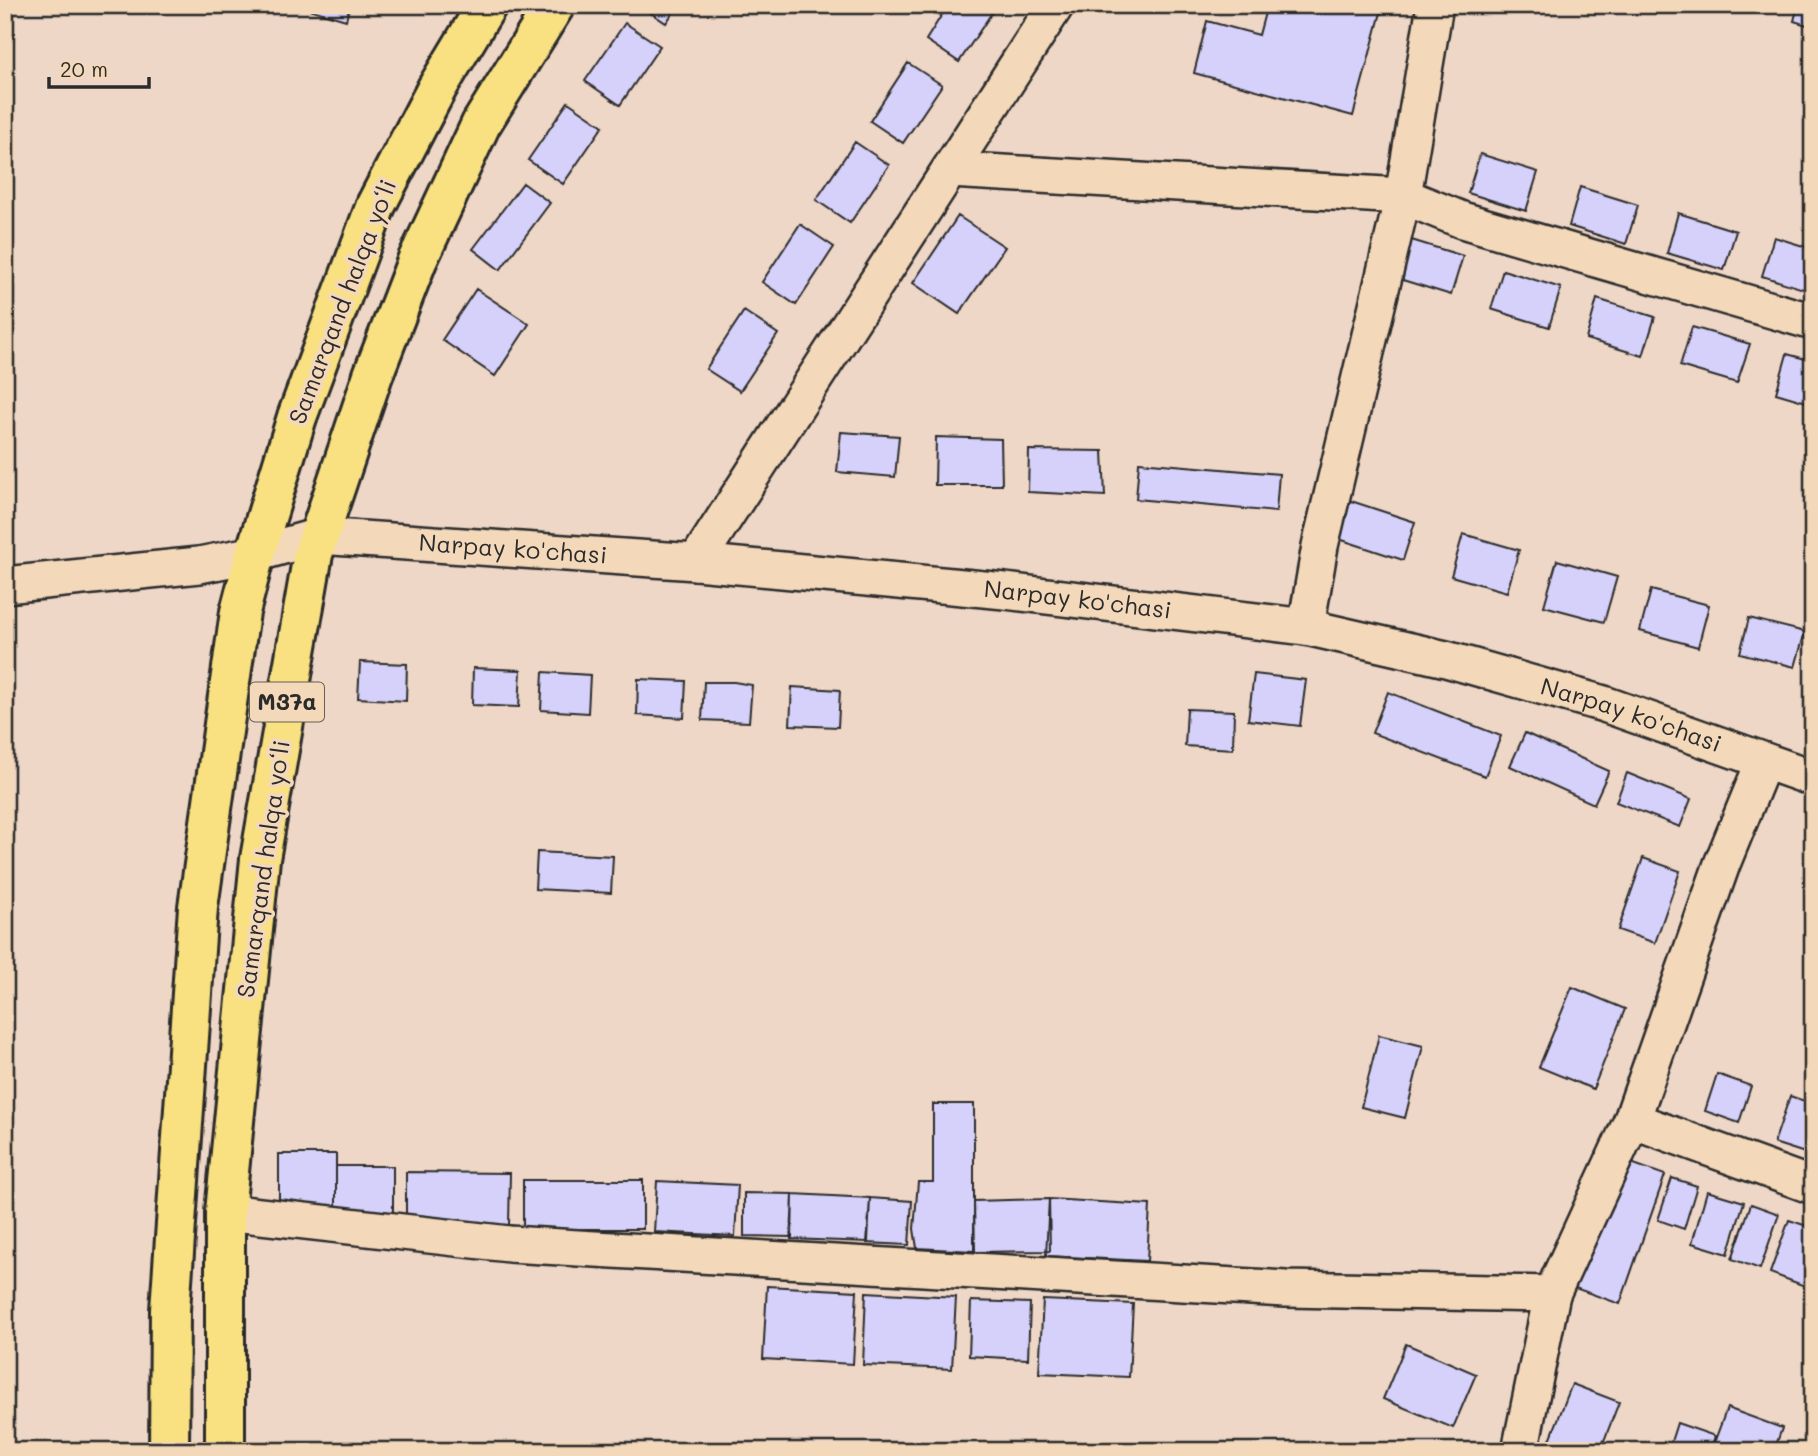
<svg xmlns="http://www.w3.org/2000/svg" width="1818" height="1456" viewBox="0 0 1818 1456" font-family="Mali,sans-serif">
  <rect width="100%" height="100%" fill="#eed7c7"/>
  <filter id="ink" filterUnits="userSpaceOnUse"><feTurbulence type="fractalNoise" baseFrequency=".0143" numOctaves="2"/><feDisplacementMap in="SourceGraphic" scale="14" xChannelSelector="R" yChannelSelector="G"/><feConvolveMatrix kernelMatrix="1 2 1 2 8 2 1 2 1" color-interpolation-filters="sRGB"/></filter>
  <g filter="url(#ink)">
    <path fill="#d6d1fa" stroke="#2b2b2b" stroke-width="2" d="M295,5H350L346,20Z
      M639,5H678L666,23Z
      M948,5H997L959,62L926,40Z
      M1267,5H1383L1353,116L1194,73L1207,21L1259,35Z
      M1734,5H1767L1764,13Z
      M1798,5H1813V27L1794,21Z
      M625,23L660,46L620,105L585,81Z
      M908,63L942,85L903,143L870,121Z
      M568,102L603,126L563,184L528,160Z
      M855,142L889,165L850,223L816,200Z
      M1480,154L1538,172L1526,211L1468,193Z
      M523,183L550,203L500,270L473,249Z
      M1580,187L1638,205L1626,244L1569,226Z
      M1678,213L1736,231L1724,270L1667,253Z
      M958,216L1005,247L959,314L913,283Z
      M800,224L834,247L796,305L762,282Z
      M1774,237L1813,249V292L1762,276Z
      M1405,238L1463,256L1451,295L1393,277Z
      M1503,270L1561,288L1549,327L1491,309Z
      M476,289L529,324L495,376L442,340Z
      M1597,299L1655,317L1643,356L1586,339Z
      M744,311L778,334L740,391L706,369Z
      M1692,327L1750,344L1737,383L1680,366Z
      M1787,354L1813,361V404L1776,393Z
      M841,432L899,436L895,477L837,472Z
      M936,437L1001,439L1002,485H935Z
      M1029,450L1103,451L1105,496L1028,492Z
      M1139,462L1279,474L1276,512L1136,499Z
      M1348,500L1415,522L1403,560L1336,538Z
      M1463,534L1519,550L1507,592L1451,576Z
      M1557,560L1617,577L1604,622L1544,606Z
      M1651,590L1709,605L1698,647L1640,631Z
      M1749,618L1805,632L1795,667L1740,653Z
      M360,662L407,664L406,701L358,698Z
      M473,668L521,670L519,707L472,705Z
      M543,672L590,675L588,713L541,710Z
      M1254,674L1306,680L1300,726L1248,720Z
      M638,679L686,681L684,718L637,715Z
      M704,682H734L752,685L749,722L702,720Z
      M792,687L840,690L838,727L790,725Z
      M1388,692L1501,736L1485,776L1372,733Z
      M1187,709L1234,711L1233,749L1185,746Z
      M1525,733L1609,771L1594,804L1510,766Z
      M1627,773L1691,799L1680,827L1616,802Z
      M537,852L613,856L611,893L535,889Z
      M1643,858L1680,871L1655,943L1618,930Z
      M1572,987L1625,1009L1593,1089L1539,1067Z
      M1379,1035L1423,1046L1405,1118L1361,1107Z
      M1717,1074L1751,1086L1739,1123L1705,1111Z
      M1790,1096L1813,1104V1141L1808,1154L1774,1143Z
      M933,1104H974V1251L917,1248L914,1229L918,1182H933Z
      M279,1154H336V1215H279Z
      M1617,1158L1665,1175L1620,1304L1572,1287Z
      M336,1166H393V1216H336Z
      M406,1172L510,1173L509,1225L406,1224Z
      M1672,1178L1697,1186L1684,1229L1658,1220Z
      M523,1180H643V1229H523Z
      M657,1181L738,1185L735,1236L654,1232Z
      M1707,1191L1744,1202L1728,1254L1692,1243Z
      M744,1193L793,1194L792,1237L744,1236Z
      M793,1194L870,1198L868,1242L791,1239Z
      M870,1198L912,1201L909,1245L867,1243Z
      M1049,1199L1150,1205L1147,1261L1046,1256Z
      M1049,1199L1050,1251L975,1252L974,1201Z
      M1751,1204L1779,1214L1760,1269L1732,1259Z
      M1789,1220L1813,1228V1289L1770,1273Z
      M767,1286L857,1291L853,1364L763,1359Z
      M866,1292L956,1297L952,1369L863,1365Z
      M1043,1300L1133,1304L1129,1377L1039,1373Z
      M971,1301L1030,1303L1028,1359L969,1356Z
      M1406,1344L1476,1374L1453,1428L1383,1399Z
      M1572,1384L1619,1402L1600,1451H1577L1550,1440Z
      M1727,1408L1782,1428L1774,1451H1711Z
      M1677,1423L1715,1436L1710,1451H1668Z"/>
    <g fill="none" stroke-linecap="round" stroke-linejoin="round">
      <defs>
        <g id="minor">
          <path d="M950,170L1403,196L1462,220L1813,322"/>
          <path d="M696,562L1056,5"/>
          <path id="s1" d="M5,585L199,565L255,554L319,536L696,562L1005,591L1306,627L1446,659L1604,704L1813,778"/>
          <path d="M1306,627L1320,546L1403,196L1435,5"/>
          <path d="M1632,1120L1813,1186"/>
          <path d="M225,1212L509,1244L1286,1289L1552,1294"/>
          <path d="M1520,1451L1552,1294L1632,1120L1722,864L1764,761"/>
        </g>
        <path id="highway" d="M169,1451L170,1310L198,907L240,612L255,554L297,417L376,205L437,88L487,5
          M225,1451V1212L260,859L313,554L373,375L417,261L481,124L555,5"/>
      </defs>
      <use href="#minor" stroke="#2b2b2b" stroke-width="40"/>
      <use href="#highway" stroke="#2b2b2b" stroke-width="44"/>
      <use href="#minor" stroke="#f4d8ba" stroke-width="35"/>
      <use href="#highway" stroke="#f9e181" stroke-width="38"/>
    </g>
  </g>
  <g text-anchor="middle" stroke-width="7" stroke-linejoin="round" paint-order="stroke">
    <rect fill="#f4d8ba" stroke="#675f56" stroke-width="2" x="250" y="682.5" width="74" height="39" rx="5"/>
    <g font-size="23" font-weight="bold" fill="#2b2b2b">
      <text x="287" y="710">M37a</text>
    </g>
    <g font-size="24" fill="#2b2b2b" stroke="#f4d8ba">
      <text transform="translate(343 302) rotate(-69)" y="8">Samarqand halqa yoʻli</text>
      <text dy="8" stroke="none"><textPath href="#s1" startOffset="513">Narpay ko'chasi</textPath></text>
      <text dy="8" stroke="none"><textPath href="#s1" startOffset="1080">Narpay ko'chasi</textPath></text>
      <text dy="8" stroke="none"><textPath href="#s1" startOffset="1647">Narpay ko'chasi</textPath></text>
      <text transform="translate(264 869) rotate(-82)" y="8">Samarqand halqa yoʻli</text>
    </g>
  </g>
  <rect width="1818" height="1456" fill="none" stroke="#f4d8ba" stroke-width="28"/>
  <rect x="14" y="14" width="1790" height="1428" fill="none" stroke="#2b2b2b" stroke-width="2.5" filter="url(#ink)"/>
  <path d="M49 77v10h100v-10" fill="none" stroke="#2b2b2b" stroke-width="3.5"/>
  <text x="60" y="77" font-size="21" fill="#2b2b2b" stroke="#f4d8ba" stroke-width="5" paint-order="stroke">20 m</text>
</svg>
